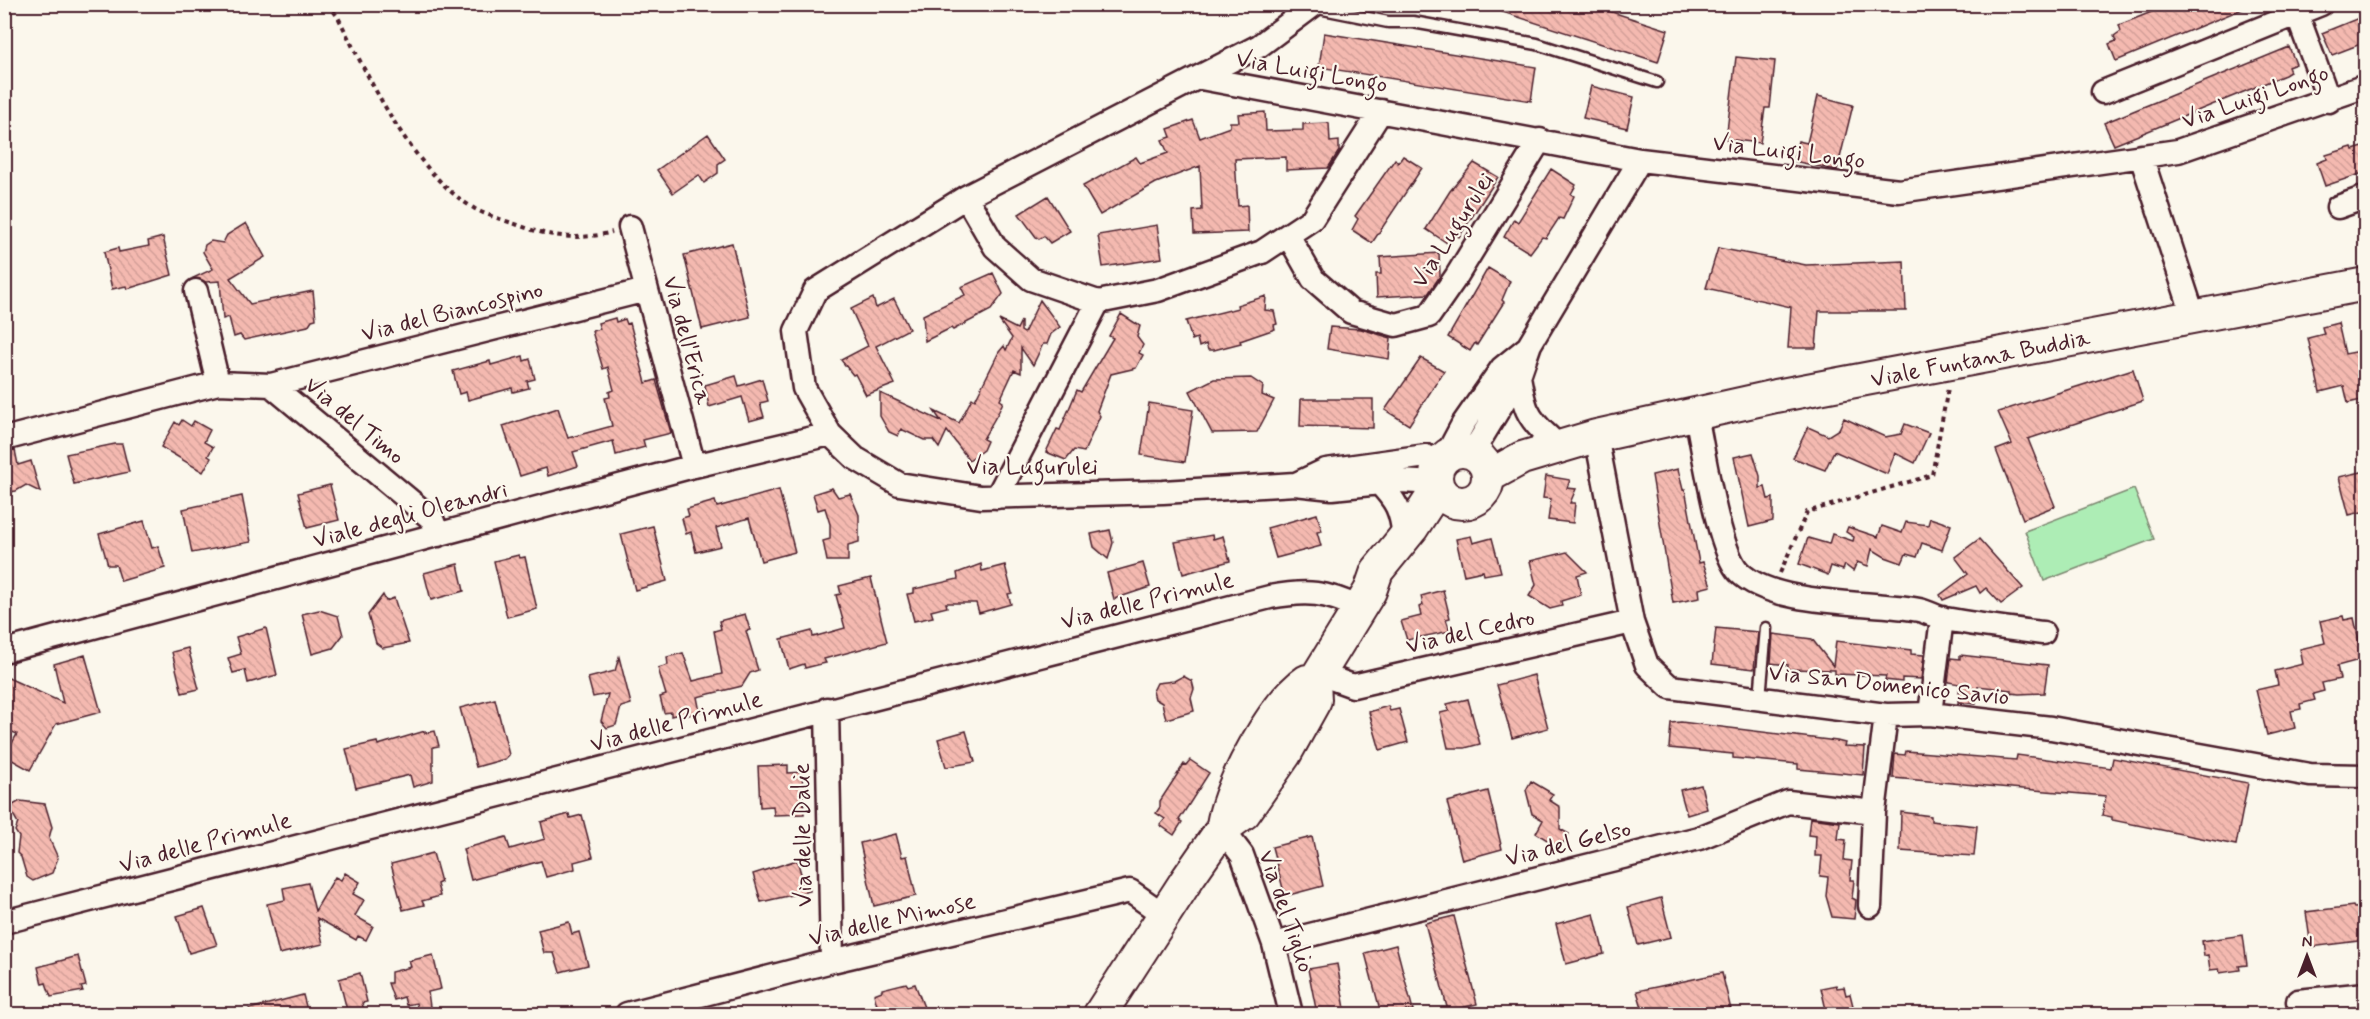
<svg xmlns="http://www.w3.org/2000/svg" width="2370" height="1019" viewBox="0 0 2370 1019" font-family="Mynerve,sans-serif">
  <defs>
    <pattern id="building-back-hatch" width="6" height="6" patternUnits="userSpaceOnUse" patternTransform="scale(1.5)"><rect width="6" height="6" fill="#f4b9b0"/><path d="M-1 5l2 2M0 0l6 6M5-1l2 2" fill="none" stroke="#d39f98"/></pattern>
  </defs>
  <rect width="100%" height="100%" fill="#fbf7ec"/>
  <filter id="ink" filterUnits="userSpaceOnUse"><feTurbulence type="fractalNoise" baseFrequency=".0167" numOctaves="2"/><feDisplacementMap in="SourceGraphic" scale="12" xChannelSelector="R" yChannelSelector="G"/><feConvolveMatrix kernelMatrix="1 2 1 2 8 2 1 2 1" color-interpolation-filters="sRGB"/></filter>
  <g filter="url(#ink)">
    <path fill="#adedb5" stroke="#7c8670" stroke-width="1.5" d="M2134,489L2154,539L2044,581L2025,531Z"/>
    <path fill="url(#building-back-hatch)" stroke="#4a1f2b" stroke-width="1.5" d="M1490,4H1587L1668,30L1658,62L1490,8Z
      M2158,4H2252V5L2116,61L2109,44L2116,41L2114,36L2121,31L2119,25L2159,9Z
      M2366,15V42L2332,55L2322,33Z
      M1324,33L1536,67L1531,101L1319,67Z
      M2289,47L2296,64L2288,67L2290,72L2285,75L2114,145L2104,123Z
      M1736,57L1775,61L1770,108H1765L1760,143L1726,139Z
      M1591,86L1634,97L1627,128L1583,118Z
      M1818,96L1853,105L1837,170L1793,161L1798,141L1807,143Z
      M1265,112L1266,131L1303,130V124L1329,123L1330,142L1339,141V151L1328,168L1286,170V157L1235,159L1238,206L1247,205L1248,232L1194,234L1193,211L1202,210L1200,166L1156,183L1100,215L1083,186L1136,157L1140,163L1168,153L1162,140L1171,137L1168,129L1193,120L1200,138L1230,127V122H1239L1238,114Z
      M708,134L725,159L718,164V173L704,183L699,175L673,193L657,170Z
      M2366,146V172L2325,186L2317,163L2327,159L2326,155L2352,147L2353,150Z
      M1403,156L1422,168L1372,243L1352,230L1358,219L1355,216L1395,159L1398,163Z
      M1474,163L1498,177L1459,237L1453,233L1447,243L1426,229L1450,191Z
      M1551,169L1576,185L1571,194L1574,196L1563,219L1559,218L1546,238L1542,237L1530,253L1504,237L1514,219L1518,222Z
      M1048,196L1070,231L1050,243L1044,236L1039,239L1036,237L1019,214Z
      M246,223L265,257L230,278L250,304L313,291L316,319L312,320L308,326L244,340L240,335L234,337L229,317L223,319L220,281L206,282L193,278L213,269L203,252L205,245L211,241L223,243L227,235Z
      M1157,225L1162,258L1103,267L1098,235Z
      M163,237L172,275L127,289L126,286L112,289L104,252L118,248L119,252L149,246L148,241Z
      M732,243L750,317L702,329L684,255Z
      M1718,248L1806,265L1904,261L1906,311H1819L1816,348H1788L1791,307L1706,288Z
      M1439,253L1440,276L1428,294L1377,297L1376,274H1381L1380,257Z
      M1488,268L1510,281L1502,300L1504,302L1477,345L1475,343L1470,351L1448,337Z
      M993,273L1003,294L991,310L953,330L951,328L925,341L923,315L965,295L961,287Z
      M1266,296L1265,310L1274,311L1277,324L1274,325L1275,329L1240,341L1241,343L1214,350H1208L1206,344L1199,347L1197,338L1192,340L1186,321L1238,308L1237,305Z
      M873,298L876,308L894,299L909,329L876,346L895,384L866,395L855,374L853,375L841,360L868,346L851,309Z
      M1040,300L1060,327L1051,334L1047,344H1043L1033,365L1021,348V373L1014,370L1000,400L1003,402L999,411L983,439L987,441L983,450L969,460L947,431L939,448L933,440H924L901,429L898,436L889,432L880,416V393L941,421L934,411L959,423L972,398L975,400L999,352L1004,346L1006,350L1012,338L999,320L1017,329L1021,321V331L1024,333Z
      M1121,314L1140,326L1137,337L1143,345L1139,353L1143,355L1136,368L1111,374L1097,411L1100,416L1084,452L1074,450L1066,460L1046,452L1057,429L1060,430L1077,390L1081,392L1113,338L1109,336Z
      M615,318L616,322L625,319L627,324L630,323L646,383L656,380L671,433L643,440L645,447L616,455L613,441L573,452L578,466L548,476L546,468L520,476L503,426L558,408L568,438L612,426L605,398L610,397L609,392L614,390L608,367L603,369L592,331L600,329L598,323Z
      M2338,323L2345,354L2366,350V399L2348,403L2344,386L2320,392L2308,338L2324,334L2322,327Z
      M1330,327L1361,329L1391,338L1389,359L1327,349Z
      M523,356L524,361L530,359L535,379L527,381L529,388L513,392L512,388L468,400L466,392L459,394L453,371L490,361L491,365Z
      M1421,358L1444,371L1409,425L1385,410Z
      M2133,369L2143,401L2028,439L2055,506L2023,519L1996,450L2012,444L1998,412Z
      M736,376L739,386L762,379L768,401L760,403L764,417L749,421L742,397L709,407L705,385Z
      M1251,378L1263,386L1262,395L1274,400L1257,432L1212,433L1190,391L1214,379Z
      M1301,399H1373V428L1300,426Z
      M1149,403L1193,410L1185,462L1141,455Z
      M1844,418L1885,437L1901,434L1905,424L1929,433L1915,463L1895,453L1887,474L1834,451L1825,470L1793,458L1808,427L1828,436L1839,429Z
      M182,420L191,426L194,421L210,430L204,442L213,447L208,456L211,458L203,472L161,447L175,422L179,425Z
      M115,444H122L129,472L74,484L66,454Z
      M15,450L18,465L31,461L40,492L26,485L16,491L4,493V452Z
      M1753,453L1760,476V488L1765,487L1768,499L1773,498V521L1749,527L1734,457Z
      M1678,469L1683,490L1685,489L1699,563L1703,562L1711,586L1699,589L1700,598L1673,603L1652,475Z
      M2366,471V511L2349,515L2339,477Z
      M1546,476L1570,480L1567,488L1576,489L1570,503H1575L1573,523L1548,520L1551,499L1543,498Z
      M330,485L339,520L307,528L298,493Z
      M832,488L838,497L850,494L859,515V542L848,545V561H827L823,541L830,539V524L825,508L818,510L813,494Z
      M779,490L795,552L761,561L749,518L716,528L721,546L696,552L691,532L686,534L682,518L689,516L687,509L715,501L717,507Z
      M242,496L251,542L192,553L183,509Z
      M1317,514L1322,531L1317,532L1321,546L1276,558L1267,528Z
      M1930,518L1951,525L1942,550L1922,543L1917,557L1906,554L1902,563L1885,557L1872,549L1868,566L1857,562L1853,571L1845,565L1843,570L1831,566L1828,575L1799,564L1808,538L1829,544L1832,534L1853,541L1854,537L1846,532L1848,527L1878,537L1882,526L1902,533L1906,522L1928,525Z
      M144,521L152,548L158,546L165,568L121,581L116,565H108L99,534Z
      M653,526L667,581L635,590L621,534Z
      M1110,530L1113,543L1108,559L1094,547L1091,534Z
      M1212,535L1213,539L1223,536L1230,561L1183,574L1175,542Z
      M1471,536L1473,543L1492,538L1501,572L1484,575L1483,571L1464,575L1456,539Z
      M1979,539L2023,588L2001,604L1986,588L1980,593L1976,586L1943,600L1940,595L1968,574L1955,557Z
      M1567,552L1587,572L1577,575L1581,595L1561,601L1562,606L1550,609L1529,596L1536,585L1530,561Z
      M519,555L520,558L525,557L537,609L507,617L494,561Z
      M1143,563L1150,587L1114,599L1107,573Z
      M458,564L464,591L431,600L424,573Z
      M981,564L982,571L1005,565L1012,593L1008,594L1011,604L979,613L976,603H946L947,607L931,611L933,617L914,621L907,594L914,593V589L958,579L957,573Z
      M871,578L887,642L824,659L826,663L817,665L805,668L804,664L789,669L781,639L812,631L813,637L845,628L836,595L841,594L839,586Z
      M1443,590L1450,618L1446,619L1450,631L1407,640L1401,621L1421,616L1419,607L1423,605L1421,596Z
      M383,595L386,601L394,598L409,643L383,648L376,643L368,615Z
      M319,610L338,616L343,635L333,648L312,654L302,614Z
      M745,614L750,630L746,631L758,670L750,673L742,686L697,697L700,712L680,717L679,714L671,716V712L664,713L660,697L666,695L658,668L668,665L667,657L683,653L693,681L722,674L714,631L721,629L719,621Z
      M2343,616L2344,620L2354,618L2363,659L2337,666L2340,679L2322,683L2324,691L2313,694L2315,700L2300,704L2301,709L2291,711L2295,728L2267,735L2256,690L2278,685L2275,671L2303,664L2300,649L2325,643L2320,621Z
      M266,628L277,675L248,683L245,670L233,673L228,658L241,654L236,637Z
      M1716,628L1758,632L1754,669L1712,664Z
      M1773,634L1812,639L1833,666L1836,641L1911,650V654L1924,655L1921,679L1902,678V682L1885,680L1886,676L1835,674V670L1788,669V665L1771,663Z
      M188,648L199,689L182,693L172,652Z
      M85,655L101,712L56,724L30,770L5,756L17,734L10,731L11,720L4,716V676L63,703L54,664Z
      M1960,655L2048,665L2044,693L2019,694L2011,693V690L1978,686L1976,704L1958,702L1960,684L1948,682L1951,658L1960,659Z
      M619,657L631,704L621,707L616,725L607,728L601,721L608,694L593,697L588,678L615,671Z
      M1534,675L1548,728L1512,738L1497,685Z
      M1183,676L1192,681L1194,689L1191,698L1194,711L1166,719L1162,703L1155,699L1153,691L1157,683L1174,681Z
      M495,699L509,755L505,759L476,767L460,708Z
      M1468,699L1480,744L1465,748H1448L1440,713L1449,711L1447,704Z
      M1388,706L1390,711L1399,709L1408,742L1380,750L1369,712Z
      M1681,722L1837,741L1845,743L1844,746L1865,747L1863,775L1798,769V764L1733,758V754L1669,748L1671,723Z
      M425,731V733L435,731L439,746L433,747V781L413,787L410,775L356,788L346,749L377,742L378,745Z
      M966,731L975,762L946,767L938,739Z
      M1906,751L2016,760L2017,755L2111,768L2113,758L2248,783L2236,845L2112,820V817L2102,815L2106,796L1893,778L1895,754L1905,755Z
      M1190,760L1209,773L1179,820L1182,822L1174,835L1160,825L1165,819L1156,813L1160,807V801L1184,764L1186,765Z
      M788,765V773L802,772L804,814L774,815L773,806L760,807L758,766Z
      M1531,781L1553,794L1549,800L1560,807V829L1569,834L1562,845H1555L1536,833L1543,820L1532,814L1526,790Z
      M1701,785L1707,809L1687,815L1680,790Z
      M1488,791L1502,849L1462,860L1447,802Z
      M20,801L45,804L52,827L49,838L58,858L52,873L33,881L27,877L21,857L17,853L19,837L15,831L18,823L11,811L13,805Z
      M1901,812L1931,816V821L1977,826L1974,856L1900,851Z
      M569,814L570,818L582,815L593,857L574,862L575,869L546,877L541,861L471,880L463,849L506,837L510,849L545,839L541,822Z
      M1810,818L1840,822L1838,839L1846,840L1844,860L1852,861L1850,880H1854L1852,898L1856,900L1854,919L1832,917L1826,896L1828,877L1820,876L1822,856H1815L1816,836L1808,835Z
      M896,834L902,857L907,856L916,896L874,906L860,843Z
      M1312,837L1323,886L1285,896L1272,847Z
      M433,853L441,882L437,884L440,896L422,901L424,905L403,910L391,864Z
      M797,860L802,877L806,876L810,891L761,902L753,874Z
      M345,873L360,882L353,894L364,900L355,916L373,926L366,940L358,936L356,940L317,918L323,944L279,954L267,904L285,900L283,888L308,883L315,911L335,877L341,880Z
      M1661,898L1671,937L1638,945L1628,907Z
      M2353,906L2354,908L2366,907V940L2311,947L2306,912Z
      M204,908L217,945L189,953L177,916Z
      M1594,914L1604,954L1566,964L1556,924Z
      M1454,916L1477,1004L1448,1011L1425,923Z
      M569,922L572,934L579,932L588,965L560,972L554,953H544L538,930Z
      M2243,935L2247,965L2239,966L2240,970L2220,973L2219,969L2210,970L2208,955L2204,956L2202,941Z
      M1396,945L1413,1010L1381,1014L1365,953Z
      M433,955L441,989L428,992L431,1014H419L416,1003L406,1005L404,997L394,1000L388,983H391V972L411,967L409,961Z
      M78,956L86,986L81,987L83,991L51,997L46,983L42,984L38,967Z
      M1337,964L1346,1014H1317L1308,969Z
      M360,973L367,1002L362,1003L365,1014H348L339,979Z
      M1722,973L1732,1014H1644L1637,991Z
      M906,983L908,986L915,984L925,1010L916,1012L917,1014H879L874,994L882,991V989Z
      M1836,985L1837,988L1844,987L1846,995L1850,994L1855,1014H1827L1821,988Z
      M303,995L308,1014H250L249,1009Z"/>
    <g fill="none" stroke-linecap="round" stroke-linejoin="round">
      <defs>
        <path id="service" d="M1313,7L1388,22H1413L1537,44L1657,82
          M1760,698L1766,628"/>
        <path id="minor" d="M1315,4L1259,46L966,197L815,291L796,331L804,388L830,434L855,458L899,484L981,497L1163,492L1295,484L1332,488L1400,481L1436,483
          M2297,14L2329,101
          M1201,78L1640,160L1899,191L2178,151L2366,86
          M2103,92L2321,4
          M2141,156L2194,318
          M966,197L995,247L1031,279L1098,302L1158,290L1262,252L1312,219L1381,111
          M2338,207L2366,197
          M630,227L694,466
          M1288,235L1313,279L1351,312L1396,325L1429,316L1456,277L1540,140
          M196,291L218,383
          M1519,376C1524,406 1526,417 1549,437
          M271,385L646,290
          M1696,415C1703,447 1718,551 1739,572C1774,607 1872,601 1919,610C1928,612 1936,617 1945,619C1977,625 2011,629 2043,633
          M1596,436L1632,622L1647,665L1670,687L1886,715L1930,714L2051,728L2310,775L2366,776
          M4,439L218,383L271,385L432,519L438,535
          M1472,453L1519,376L1530,344L1640,160
          M1446,456L1463,424L1502,368L1528,347
          M1378,482C1397,502 1401,510 1404,537
          M1296,484L1326,470L1426,456L1440,462
          M997,497L1098,302
          M4,651L694,466L830,434
          M1320,674L1353,686L1632,622
          M827,709L832,961
          M1930,714L1942,618
          M1222,829L1242,855L1274,944L1291,1014
          M1870,906L1874,812L1886,715
          M4,922L1270,597C1308,590 1325,592 1360,608
          M1274,944L1699,838L1788,802L1874,812
          M2298,1001L2366,994
          M627,1014L832,961L1130,891L1164,915"/>
        <path id="secondary" d="M1436 477a26 26 0 1 1 52 0a26 26 0 1 1-52 0Z
          M1489,476L1522,458L1596,436L1776,396L2366,284
          M1223,825C1230,784 1273,704 1307,681L1314,682
          M1100,1014L1188,878L1222,829L1244,813L1285,754L1315,700L1314,682L1370,591L1377,571L1412,528L1438,488"/>
      </defs>
      <use href="#service" stroke="#4a1f2b" stroke-width="15"/>
      <use href="#minor" stroke="#4a1f2b" stroke-width="27"/>
      <use href="#secondary" stroke="#4a1f2b" stroke-width="36"/>
      <path stroke="#4a1f2b" stroke-width="4" stroke-dasharray="4.5 4.5" stroke-linecap="butt" d="M328,4L338,17C369,79 413,173 475,209C488,216 504,220 518,225C549,237 580,241 612,232
        M1780,573L1807,512L1932,475L1948,388"/>
      <use href="#service" stroke="#fbf7ec" stroke-width="10"/>
      <use href="#minor" stroke="#fbf7ec" stroke-width="22"/>
      <use href="#secondary" stroke="#fbf7ec" stroke-width="32"/>
    </g>
  </g>
  <g text-anchor="middle" stroke-width="4.5" stroke-linejoin="round" paint-order="stroke">
    <g font-size="24" fill="#4a1f2b" stroke="#fbf7ec">
      <text transform="translate(1312 71) rotate(10)" y="8">Via Luigi Longo</text>
      <text transform="translate(2255 96) rotate(-19)" y="8">Via Luigi Longo</text>
      <text transform="translate(1789 151) rotate(7)" y="8">Via Luigi Longo</text>
      <text transform="translate(1452 230) rotate(-57)" y="8">Via Lugurulei</text>
      <text transform="translate(452 311) rotate(-14)" y="8">Via del Biancospino</text>
      <text transform="translate(688 340) rotate(75)" y="8">Via dell'Erica</text>
      <text transform="translate(1980 358) rotate(-11)" y="8">Viale Funtana Buddia</text>
      <text transform="translate(355 420) rotate(40)" y="8">Via del Timo</text>
      <text x="1032" y="474">Via Lugurulei</text>
      <text transform="translate(410 514) rotate(-15)" y="8">Viale degli Oleandri</text>
      <text transform="translate(1147 600) rotate(-14)" y="8">Via delle Primule</text>
      <text transform="translate(1470 631) rotate(-13)" y="8">Via del Cedro</text>
      <text transform="translate(1889 684) rotate(6)" y="8">Via San Domenico Savio</text>
      <text transform="translate(676 721) rotate(-15)" y="8">Via delle Primule</text>
      <text transform="translate(802 835) rotate(-91)" y="8">Via delle Dalie</text>
      <text transform="translate(205 842) rotate(-15)" y="8">Via delle Primule</text>
      <text transform="translate(1568 843) rotate(-14)" y="8">Via del Gelso</text>
      <text transform="translate(1287 911) rotate(71)" y="8">Via del Tiglio</text>
      <text transform="translate(892 919) rotate(-13)" y="8">Via delle Mimose</text>
    </g>
  </g>
  <rect width="2370" height="1019" fill="none" stroke="#fbf7ec" stroke-width="24"/>
  <rect x="12" y="12" width="2346" height="995" fill="none" stroke="#4a1f2b" stroke-width="2" filter="url(#ink)"/>
  <g transform="translate(2307 956)" stroke="#fbf7ec" stroke-width="4.5" paint-order="stroke">
  <path d="M0-4.5L10 22L0 15L-10 22Z" fill="#4a1f2b"/>
  <text y="-9" font-size="16" font-weight="bold" text-anchor="middle" fill="#4a1f2b">N</text>
  </g>
</svg>
